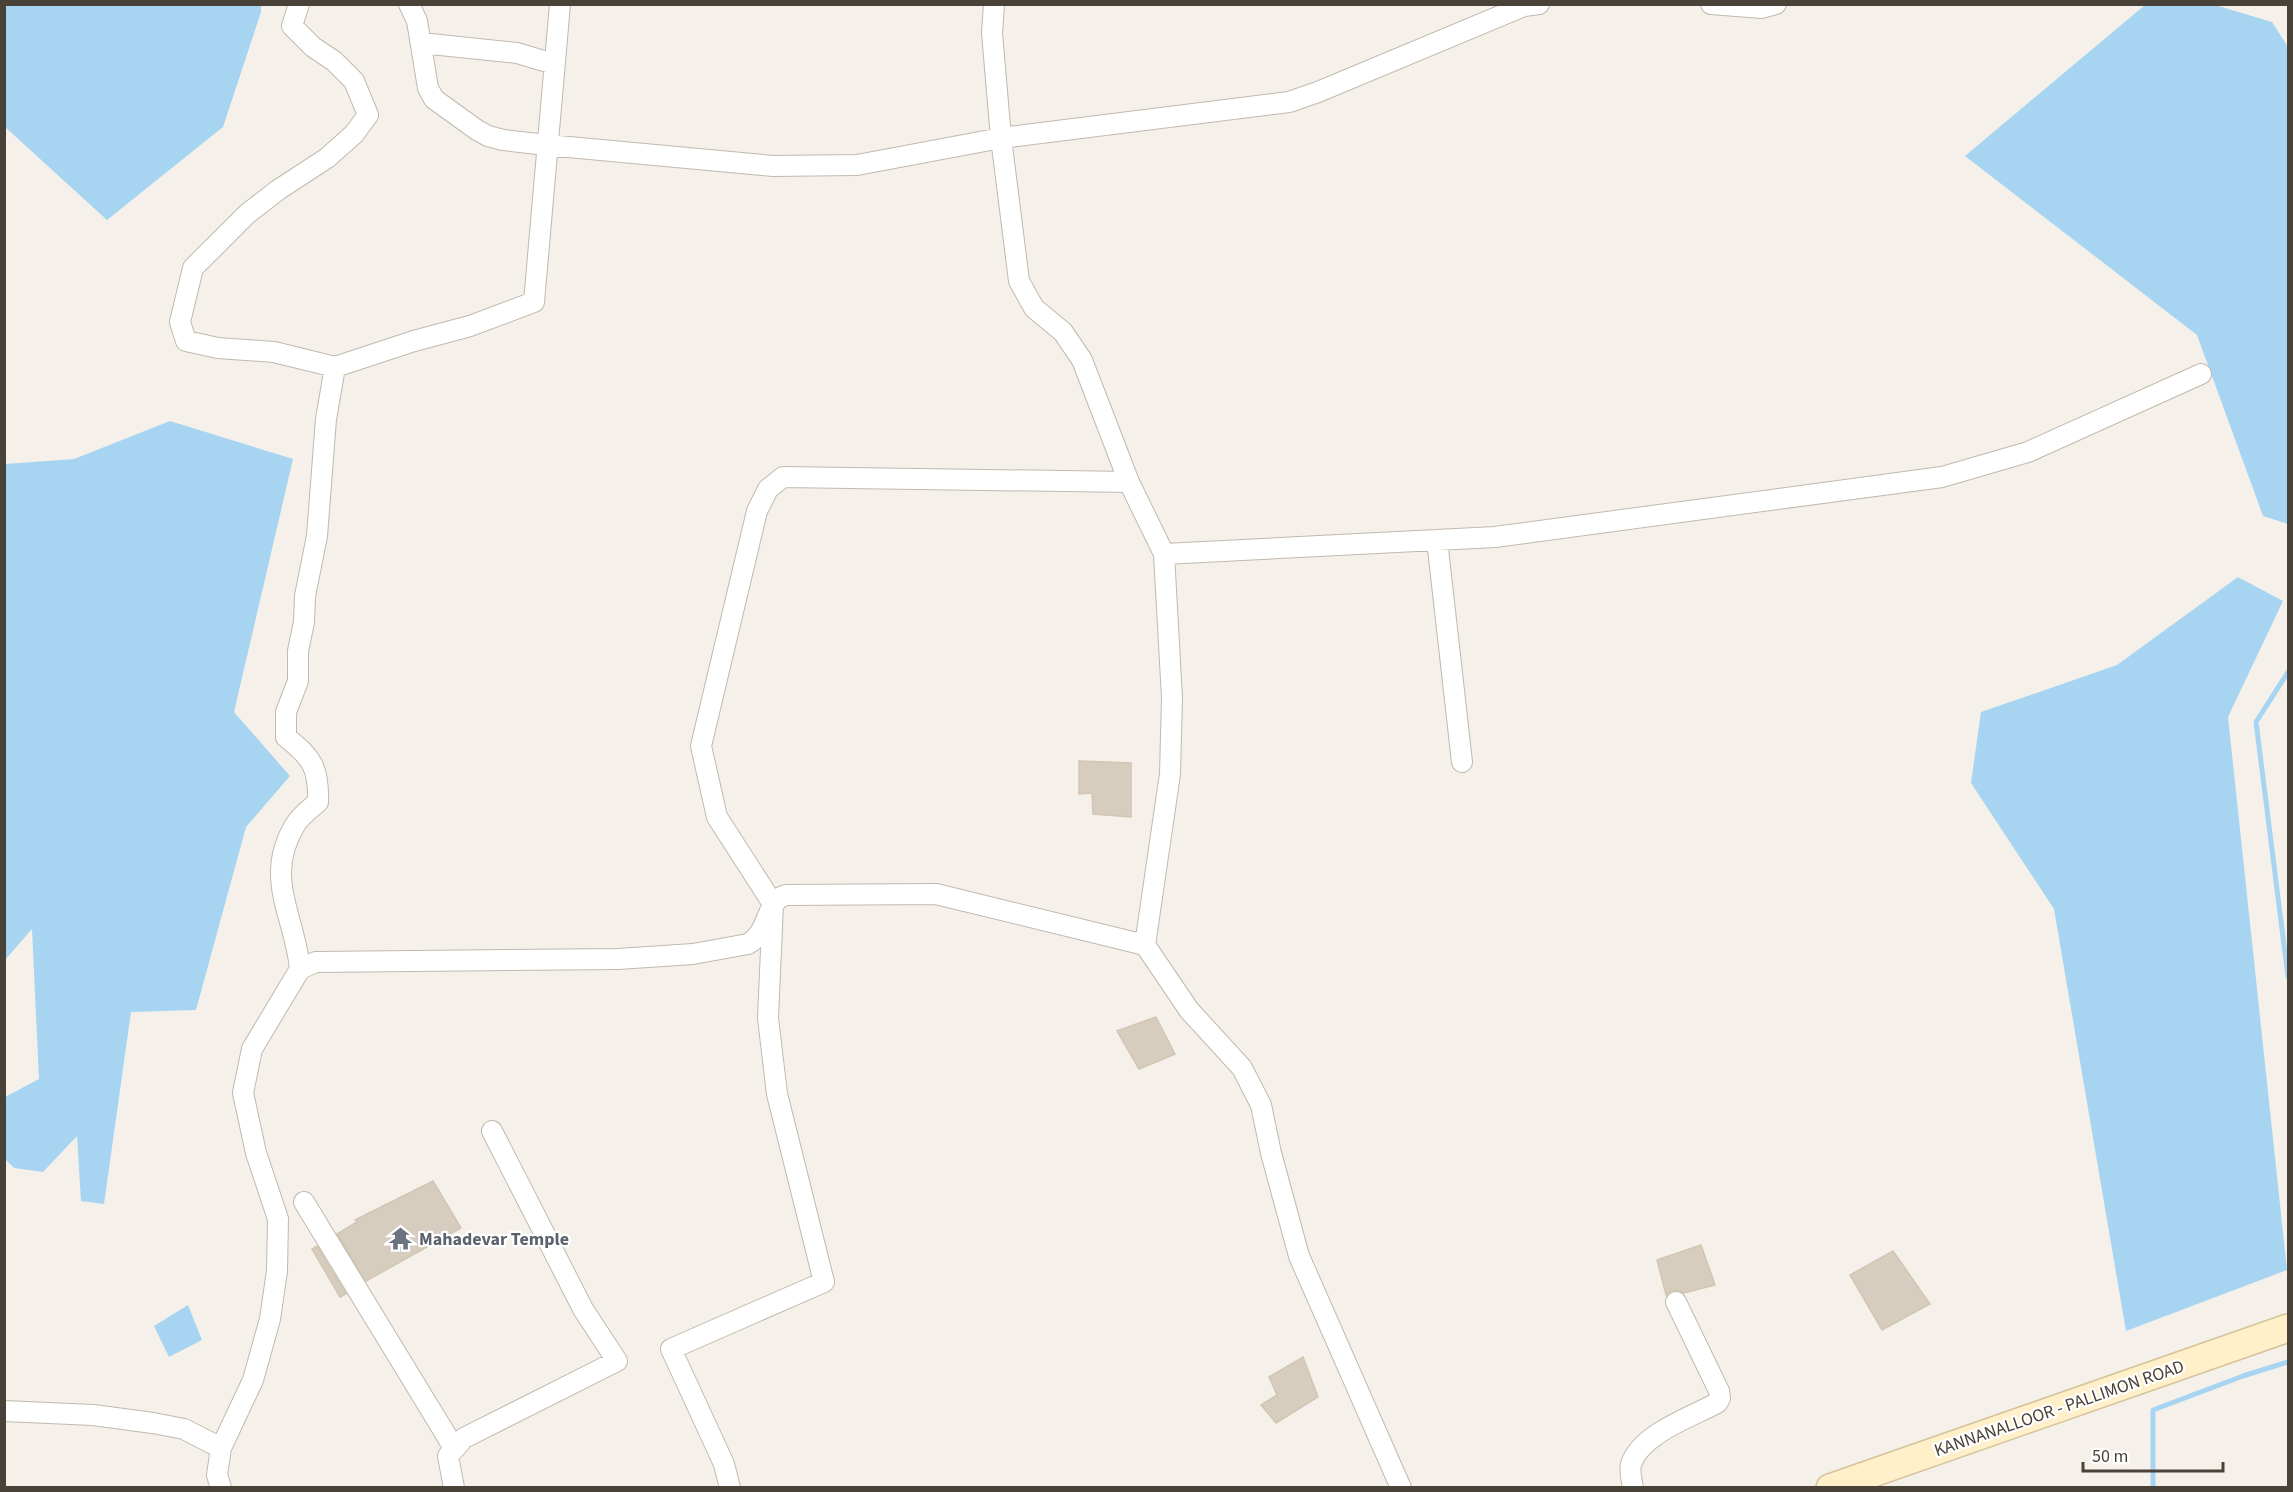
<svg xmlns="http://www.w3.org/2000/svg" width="2293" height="1492" viewBox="0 0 2293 1492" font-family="'Source Sans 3',sans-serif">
  <rect width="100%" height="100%" fill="#f5f1ea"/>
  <path fill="#a7d5f1" d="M5,4H261V12L223,127L107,220L5,127Z
    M2145,5H2215L2272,22L2288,47V524L2263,516L2197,335L1965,156Z
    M170,421L293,459L234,712L290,776L246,827L196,1010L131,1012L104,1204L81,1201L77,1136L43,1172L14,1168L5,1159V1097L39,1079L32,929L5,960V464L74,459Z
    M2238,577L2283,601L2228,717L2287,1270L2126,1331L2054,909L1971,783L1981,712L2117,665Z
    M188,1305L202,1340L169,1357L154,1326Z"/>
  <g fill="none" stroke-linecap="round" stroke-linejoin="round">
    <path stroke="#a7d5f1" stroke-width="5" d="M2288,672L2256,722L2288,977
      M2153,1488V1410L2243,1376L2288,1362"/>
  </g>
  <path fill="#d7cdbf" stroke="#d2c5b2" stroke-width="1.5" d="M1079,761L1131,763V817L1093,814L1092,793L1079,794Z
    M1156,1017L1175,1054L1139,1069L1117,1031Z
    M433,1181L461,1228L366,1281L337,1234L357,1222L355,1220Z
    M1701,1245L1715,1285L1684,1293L1677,1290L1671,1291L1666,1295L1657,1260Z
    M317,1246L346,1294L340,1297L312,1249Z
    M1893,1251L1930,1304L1882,1330L1850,1275Z
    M1303,1357L1318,1397L1276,1423L1261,1405L1277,1395L1269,1377Z"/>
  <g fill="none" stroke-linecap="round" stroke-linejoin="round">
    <defs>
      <path id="street" d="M299,4L292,26L313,47L334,61L354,81L368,115L354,134L327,158L278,190L247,214L193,268L180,322L186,341L218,348L274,352L335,367L414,341L470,326L534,302L560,4
        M409,4L417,21L428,88L434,99L477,130L488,136L503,140L547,145L773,166L857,165L1001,138L1289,102L1318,92L1524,6L1539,4
        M994,4L992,33L1001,138L1019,281L1034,308L1063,332L1082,360L1129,482L1164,554L1172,698L1170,774L1145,945
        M1711,4L1762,8L1776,4
        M421,43L517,53L554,64
        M1437,540L1462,762
        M1164,554L1495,537L1942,477L2028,452L2201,374
        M300,969C295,916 263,878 295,825C300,816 310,809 318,802C319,767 312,758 286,737V712L298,681V651L304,622L305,596L317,536L326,419L335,367
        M304,1202L454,1448
        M4,1411L93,1415L153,1423L184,1429L221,1448
        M221,1488L217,1475L221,1448L253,1380L270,1319L277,1271L278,1219L256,1153L243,1093L252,1049L300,969L316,962L618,959L693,954L748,944C770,932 765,900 786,895L936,894L1145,945L1189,1010L1242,1068L1261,1105L1271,1153L1299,1256L1401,1488
        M454,1488L448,1456L464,1438L617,1361L583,1309L492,1131
        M730,1488L724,1464L671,1349L824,1282L777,1094L768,1018L773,904L717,817L701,746L757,511L768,489L783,477L1129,482
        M1633,1488C1632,1480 1629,1472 1631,1464C1641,1434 1691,1417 1717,1403L1720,1398L1719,1391L1676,1302"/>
      <path id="secondary" d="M1830,1488L2288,1328"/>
    </defs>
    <use href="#street" stroke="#c1b9ac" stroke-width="22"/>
    <use href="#secondary" stroke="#d5c49a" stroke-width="30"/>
    <use href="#street" stroke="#fff" stroke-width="20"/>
    <use href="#secondary" stroke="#fff0ca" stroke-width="27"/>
  </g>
  <defs>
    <symbol id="temple-bare" viewBox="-9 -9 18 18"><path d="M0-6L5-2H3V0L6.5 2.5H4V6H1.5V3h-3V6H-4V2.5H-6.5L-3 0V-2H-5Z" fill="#6b7280" stroke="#fff" stroke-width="2.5" paint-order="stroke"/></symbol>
  </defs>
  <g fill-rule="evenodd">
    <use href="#temple-bare" x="384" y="1222" width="33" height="33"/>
  </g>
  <g text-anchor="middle" stroke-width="4.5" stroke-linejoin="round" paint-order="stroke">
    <g font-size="18" font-weight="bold" fill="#5b616d" stroke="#fff" text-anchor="start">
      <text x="419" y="1245">Mahadevar Temple</text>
    </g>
    <g font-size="18" fill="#494238" stroke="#fff">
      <text transform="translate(2059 1408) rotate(-19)" y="6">KANNANALLOOR - PALLIMON ROAD</text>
    </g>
  </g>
  <rect width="2293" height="1492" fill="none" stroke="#494238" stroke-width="12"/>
  <path d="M2083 1462v9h140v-9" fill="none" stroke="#494238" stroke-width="3"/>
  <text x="2092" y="1462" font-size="18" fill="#494238" stroke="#ffffff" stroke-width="4.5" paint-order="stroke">50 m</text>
</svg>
